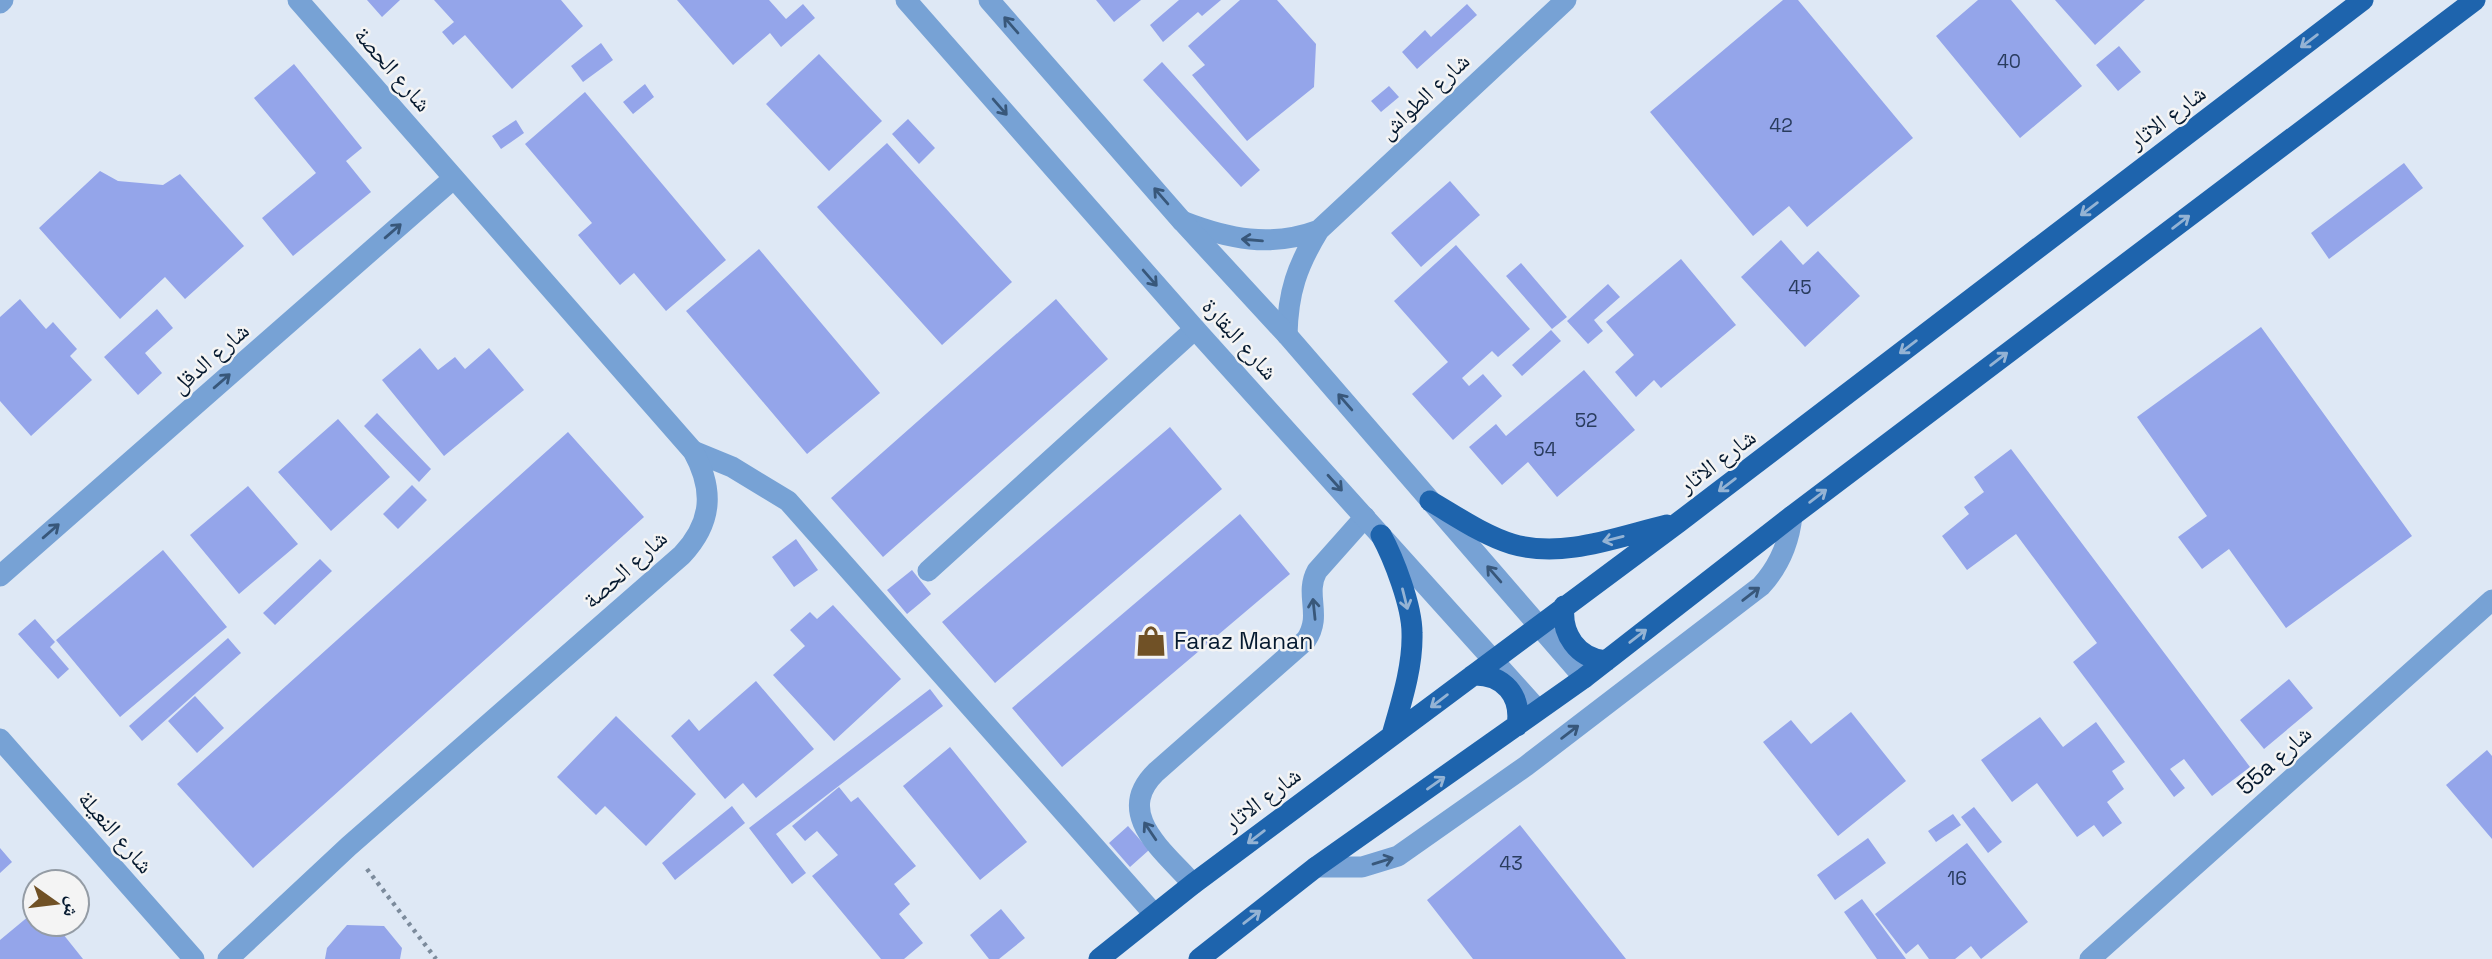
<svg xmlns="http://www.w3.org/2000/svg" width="2492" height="959" viewBox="0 0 2492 959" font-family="'Space Grotesk','Noto Naskh Arabic',sans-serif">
  <rect width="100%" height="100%" fill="#dee8f5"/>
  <path fill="#94a5ea" d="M367,0H400L382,17Z
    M434,0H561L583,26L512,89L465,35L453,45L442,32L454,22Z
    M677,0H769L786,19L803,4L815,18L781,47L770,33L733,65Z
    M1096,0H1141L1114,22Z
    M1179,0H1221L1202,16L1198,12L1163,42L1150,25Z
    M1240,0H1277L1316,44L1314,87L1247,141L1192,75L1205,65L1188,46Z
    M1783,0H1798L1913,138L1807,227L1789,206L1753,236L1650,112Z
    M1978,0H2011L2082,86L2020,138L1936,36Z
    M2055,0H2145L2095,45Z
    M1467,4L1477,15L1417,69L1402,52L1425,30L1431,37Z
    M601,43L613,60L583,82L571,66Z
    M2119,46L2141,72L2118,91L2096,65Z
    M819,54L882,121L829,171L766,104Z
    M1162,62L1260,170L1241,187L1143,80Z
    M294,64L362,148L346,161L371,192L293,256L262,218L316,173L254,98Z
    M645,84L654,97L633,114L623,102Z
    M1389,86L1399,97L1381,112L1371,101Z
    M585,92L726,260L666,311L634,273L620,285L578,235L592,223L525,144Z
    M908,119L935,148L919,164L892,134Z
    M516,120L524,133L501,149L492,136Z
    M887,143L1012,282L942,345L817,207Z
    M2404,163L2423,188L2329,259L2311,233Z
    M100,171L118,181L163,185L180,174L244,246L185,299L165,277L120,319L39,228Z
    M1450,181L1480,215L1421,267L1391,233Z
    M1781,240L1803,265L1818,251L1860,296L1805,347L1741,277Z
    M1456,245L1530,329L1498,357L1492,351L1462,378L1469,386L1483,374L1502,396L1453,440L1412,394L1448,362L1394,301Z
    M759,249L880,393L807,454L686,311Z
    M1681,259L1736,325L1661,388L1654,380L1636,397L1615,372L1634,355L1606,322Z
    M1521,263L1567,317L1552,329L1506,276Z
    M1608,284L1620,297L1594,320L1603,331L1588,344L1567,321Z
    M20,299L46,329L53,322L77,349L70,356L92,380L31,436L0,401V317Z
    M1056,299L1108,359L883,557L831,498Z
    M157,309L173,328L145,353L162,373L138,395L104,357Z
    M2261,327L2412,536L2286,628L2229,549L2202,569L2178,537L2207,516L2137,417Z
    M1551,330L1561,341L1522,376L1512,365Z
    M420,348L438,370L455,357L465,369L489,348L524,390L444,456L382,380Z
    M1584,370L1635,430L1557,497L1528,462L1502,485L1469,447L1496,424L1506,436Z
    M377,413L431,469L419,482L364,426Z
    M338,419L390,477L331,531L278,472Z
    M1170,427L1222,489L995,683L942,622Z
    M568,432L644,517L253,868L177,784Z
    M2011,449L2250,767L2212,796L2184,759L2170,769L2185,788L2174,797L2136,746L2073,662L2097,643L2016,534L1967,570L1942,536L1969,514L1964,507L1984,492L1974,477Z
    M412,485L427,500L398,529L383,514Z
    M248,486L298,544L239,594L190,535Z
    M1240,514L1290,574L1062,767L1012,708Z
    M796,539L818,570L794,587L772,557Z
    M163,550L227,627L120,717L56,640Z
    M320,559L332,571L275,625L263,613Z
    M912,570L931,594L907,614L887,590Z
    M833,605L901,679L834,741L773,675L805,646L790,630L810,612L817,619Z
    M35,619L55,642L50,647L69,669L58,679L18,634Z
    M228,638L241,653L142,741L129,726Z
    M2289,679L2313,708L2264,749L2240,720Z
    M756,681L814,749L756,798L743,783L725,799L671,736L689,719L699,731Z
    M930,689L943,706L776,834L806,873L792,884L749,828Z
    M195,696L224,728L197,753L168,721Z
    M1851,712L1906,781L1838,836L1763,742L1791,720L1811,744Z
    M616,716L696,794L646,846L605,806L596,815L557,777Z
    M2040,717L2063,747L2096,722L2125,762L2112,771L2124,789L2107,802L2122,823L2103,837L2094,825L2077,837L2037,783L2012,802L1981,760Z
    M950,747L1027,842L980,880L903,786Z
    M2487,750L2492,756V839L2446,785Z
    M839,787L851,802L858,797L916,866L894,884L910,904L899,914L923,943L904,959H881L812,876L838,855L817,831L805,841L792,826Z
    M732,806L745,823L675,880L662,863Z
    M1974,807L2002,842L1988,853L1961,817Z
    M1953,814L1961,825L1936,842L1928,831Z
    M1520,825L1626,959H1473L1427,900Z
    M1128,826L1149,850L1130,867L1109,843Z
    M1868,838L1886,863L1835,900L1817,875Z
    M1967,843L2028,922L1981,959L1971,946L1955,959H1929L1918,944L1906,954L1875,914Z
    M0,848L12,862L0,873Z
    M1862,899L1906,959H1877L1844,912Z
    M1001,909L1025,938L999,959H989L970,935Z
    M35,911V924H55L83,959H0V940Z
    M347,925L384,926L402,948L400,959H325L327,948Z"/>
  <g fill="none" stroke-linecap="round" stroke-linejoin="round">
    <path stroke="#7c8b9c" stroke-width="4.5" stroke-dasharray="3.5 5" stroke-linecap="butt" d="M367,869L436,959"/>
    <path stroke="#77a2d5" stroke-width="21" d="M693,451L732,467L788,501L1154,914
      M1316,867H1362L1398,856L1526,766L1761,586C1780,565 1789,543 1792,516
      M1193,884C1164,851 1113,814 1156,772L1306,640C1323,615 1304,595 1317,571L1365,517"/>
    <path stroke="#77a2d5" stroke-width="21" d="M0,3L3,0
      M1182,221C1228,239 1271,248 1319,230
      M1287,335C1288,292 1297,266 1319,230L1566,0
      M928,571L1195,329
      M0,576L454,178
      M0,739L194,959
      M228,959L349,846L682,555C713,522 714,489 693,451L298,0
      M2090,959L2492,600"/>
    <path stroke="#77a2d5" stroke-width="21" d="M906,0L1195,329L1538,710
      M989,0L1182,221L1287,335L1584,678"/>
    <path stroke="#1e64ad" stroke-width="21" d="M1430,501C1456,516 1483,535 1512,544C1563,559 1617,537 1667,525
      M1381,535C1394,559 1412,606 1412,633C1413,667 1401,703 1392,735
      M1564,606C1561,634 1577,658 1606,661
      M1473,675C1504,674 1522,696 1517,726
      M1099,959L1193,884L1679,522L2363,0
      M1199,959L1316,867L1584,678L1792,516L2475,0"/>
  </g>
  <defs><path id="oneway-shaft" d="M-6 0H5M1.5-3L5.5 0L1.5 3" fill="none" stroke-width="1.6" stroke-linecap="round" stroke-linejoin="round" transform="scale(1.75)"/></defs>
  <g stroke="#38577a">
    <use href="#oneway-shaft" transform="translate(1011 25) rotate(-131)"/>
    <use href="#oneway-shaft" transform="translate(1000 107) rotate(49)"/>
    <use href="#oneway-shaft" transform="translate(1161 196) rotate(-131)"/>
    <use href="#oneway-shaft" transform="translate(393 231) rotate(-41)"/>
    <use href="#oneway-shaft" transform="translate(1252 240) rotate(-175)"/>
    <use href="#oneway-shaft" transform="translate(1150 278) rotate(49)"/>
    <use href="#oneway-shaft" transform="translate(222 381) rotate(-41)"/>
    <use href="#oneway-shaft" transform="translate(1345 402) rotate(-131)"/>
    <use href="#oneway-shaft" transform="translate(1335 483) rotate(48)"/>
    <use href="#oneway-shaft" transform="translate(51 531) rotate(-41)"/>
    <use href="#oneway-shaft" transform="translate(1494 574) rotate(-131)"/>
    <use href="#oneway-shaft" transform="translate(1751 594) rotate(-38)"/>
    <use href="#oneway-shaft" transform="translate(1314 609) rotate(-96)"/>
    <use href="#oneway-shaft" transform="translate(1570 732) rotate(-37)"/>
    <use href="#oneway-shaft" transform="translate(1150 831) rotate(-124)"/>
    <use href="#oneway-shaft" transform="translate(1383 861) rotate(-17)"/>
  </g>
  <g stroke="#94b3d4">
    <use href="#oneway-shaft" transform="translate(2309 41) rotate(143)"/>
    <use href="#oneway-shaft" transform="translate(2089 209) rotate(143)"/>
    <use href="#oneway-shaft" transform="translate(2181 222) rotate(-37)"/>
    <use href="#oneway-shaft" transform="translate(1908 347) rotate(143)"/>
    <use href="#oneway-shaft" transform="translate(1999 359) rotate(-37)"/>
    <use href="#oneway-shaft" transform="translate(1727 485) rotate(143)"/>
    <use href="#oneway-shaft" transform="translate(1818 496) rotate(-37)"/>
    <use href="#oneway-shaft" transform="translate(1613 539) rotate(166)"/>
    <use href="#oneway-shaft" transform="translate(1405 599) rotate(76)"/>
    <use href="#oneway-shaft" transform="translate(1638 636) rotate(-38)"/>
    <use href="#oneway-shaft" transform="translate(1439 701) rotate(143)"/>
    <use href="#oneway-shaft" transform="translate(1436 783) rotate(-35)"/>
    <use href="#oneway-shaft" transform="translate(1256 837) rotate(143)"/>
    <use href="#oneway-shaft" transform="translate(1252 917) rotate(-38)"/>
  </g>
  <defs>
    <symbol id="shop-bare" viewBox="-9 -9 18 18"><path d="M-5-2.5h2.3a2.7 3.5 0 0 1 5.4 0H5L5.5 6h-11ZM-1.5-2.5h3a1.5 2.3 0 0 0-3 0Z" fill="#705126" stroke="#f4f4f4" stroke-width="2.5" paint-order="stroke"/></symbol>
  </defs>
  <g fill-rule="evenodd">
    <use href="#shop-bare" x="1129" y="619" width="44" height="44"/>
  </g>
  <g text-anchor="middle" stroke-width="5" stroke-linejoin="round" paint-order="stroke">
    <g font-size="19" fill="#293c5e">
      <text x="2009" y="68">40</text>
      <text x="1781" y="132">42</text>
      <text x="1800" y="294">45</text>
      <text x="1586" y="427">52</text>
      <text x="1545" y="456">54</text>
      <text x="1511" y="870">43</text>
      <text x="1957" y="885">16</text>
    </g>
    <g font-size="23" fill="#05192f" stroke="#f4f4f4">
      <text transform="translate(393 69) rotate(49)" y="8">شارع الحصة</text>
      <text transform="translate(1424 96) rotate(-43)" y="8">شارع الطواش</text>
      <text transform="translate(2167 117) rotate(-37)" y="8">شارع الاثار</text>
      <text transform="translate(1240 339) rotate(48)" y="8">شارع البقارة</text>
      <text transform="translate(210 358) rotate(-41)" y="8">شارع الدقل</text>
      <text transform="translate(1717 461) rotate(-37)" y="8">شارع الاثار</text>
      <text transform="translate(625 569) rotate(-42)" y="8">شارع الحصة</text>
      <text transform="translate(2274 760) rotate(-42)" y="8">55a شارع</text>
      <text transform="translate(1262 799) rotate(-37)" y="8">شارع الاثار</text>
      <text transform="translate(116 832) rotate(49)" y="8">شارع النعيلة</text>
    </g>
    <g font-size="23" fill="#05192f" stroke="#f4f4f4" text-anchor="start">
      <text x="1174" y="649">Faraz Manan</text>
    </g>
  </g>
  <g transform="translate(56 903) rotate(104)"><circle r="33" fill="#f4f4f4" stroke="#949ca5" stroke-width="2"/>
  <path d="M0-5L12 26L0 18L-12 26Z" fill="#705126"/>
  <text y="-10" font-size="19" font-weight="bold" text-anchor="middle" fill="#05192f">ش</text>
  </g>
</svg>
